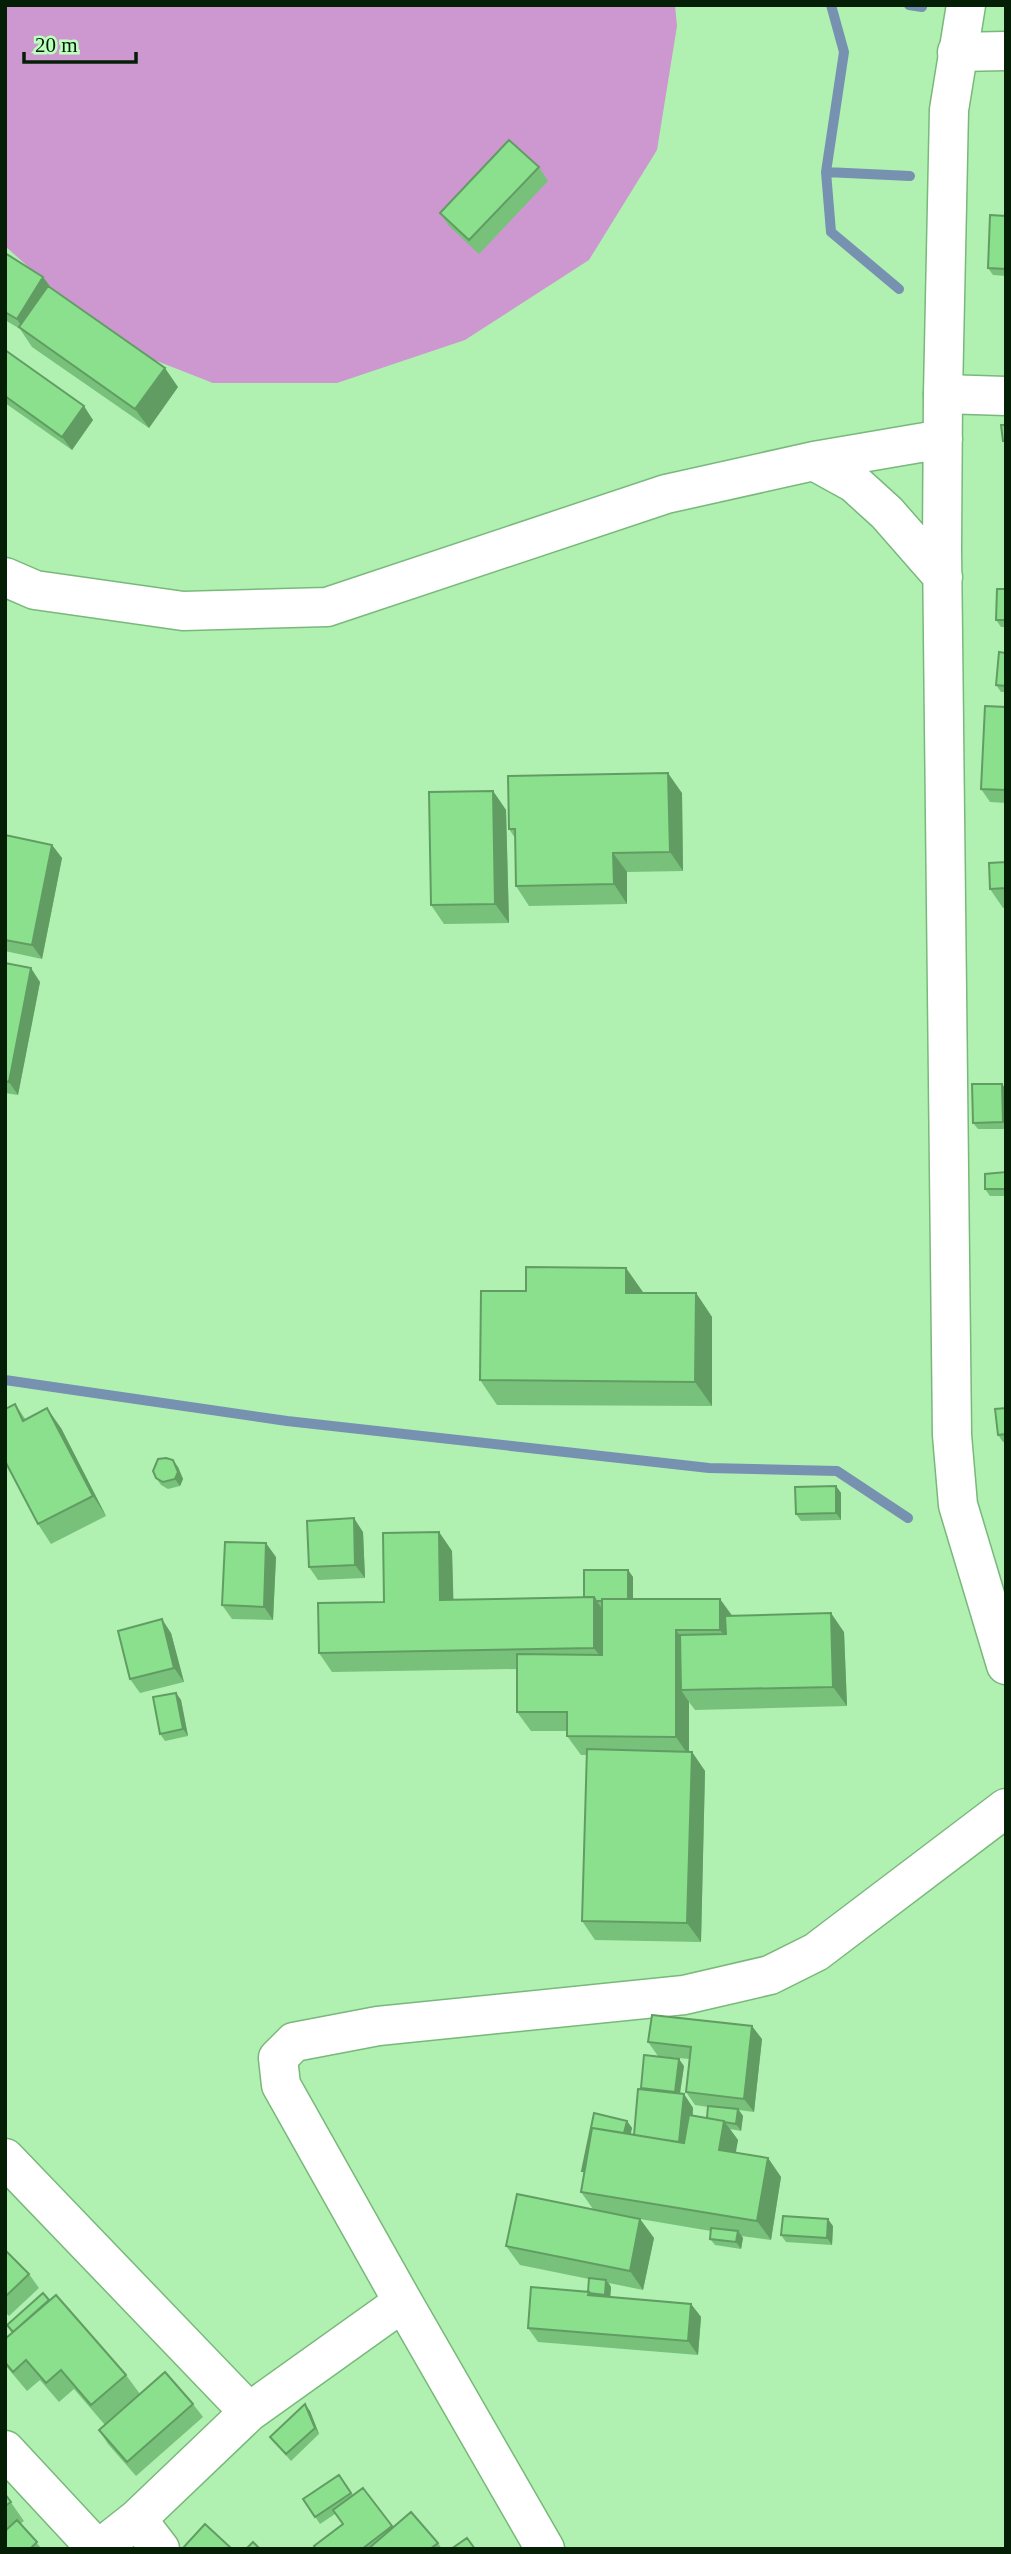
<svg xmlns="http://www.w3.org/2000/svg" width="1011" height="2554" viewBox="0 0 1011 2554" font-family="'Times New Roman',serif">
  <rect width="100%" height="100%" fill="#b0f1b1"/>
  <path fill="#cc98cf" d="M5,5H675L677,26L657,150L589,260L465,340L337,383H213L116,345L5,246Z"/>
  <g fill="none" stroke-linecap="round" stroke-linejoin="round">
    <path stroke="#7791b1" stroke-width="10" d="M831,5L844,52L826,172L831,232L899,289
      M909,5L922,7
      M826,172L910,176
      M5,1380L287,1421L709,1468L837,1471L908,1518"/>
    <defs>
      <path id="street" d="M957,52L1006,51
        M943,394L1006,396
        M5,2158L249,2412
        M5,2450L97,2549
        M137,2519L160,2549
        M99,2549L137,2519L249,2412L403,2302
        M545,2549L403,2302L281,2085L278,2058L294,2042L378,2026L684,1995L770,1975L816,1952L1006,1808"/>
      <path id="secondary" d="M966,5L949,110L943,394L942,548L952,1435L958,1505L1006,1665
        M814,461L854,483L887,513L943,577
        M5,577L35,590L183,611L327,607L666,494L814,461L943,439"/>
    </defs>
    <use href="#street" stroke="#79b87b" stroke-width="41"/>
    <use href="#secondary" stroke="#79b87b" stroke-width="41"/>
    <use href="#street" stroke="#fff" stroke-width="38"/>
    <use href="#secondary" stroke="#fff" stroke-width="38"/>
  </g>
  <path fill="#78c17a" d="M539,167L548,181L479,254L449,226L440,213Z
    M1006,216V276L993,275L988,268Z
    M5,253L178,387L149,428L32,347L20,329L5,320Z
    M5,350L93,420L72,450L5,403Z
    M1006,589V627H1001L996,620Z
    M1006,653V692H1001L996,685Z
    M1006,707V803L990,802L981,789Z
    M493,791L506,810L509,923L444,924L431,905Z
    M682,793L683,871L627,872V904L529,906L516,886L515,838L509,829Z
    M5,835L52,845L62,858L42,959L5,951Z
    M1006,862V908H1003L990,889Z
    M5,963L40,982L18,1095L5,1093Z
    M1006,1089V1129H978L973,1123Z
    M1006,1172V1196H990L985,1189Z
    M626,1268L643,1293H696L712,1317V1406L497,1405L480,1380L526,1291Z
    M15,1404L26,1420L61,1428L106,1516L51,1544L38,1524Z
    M1006,1408V1442H1003L998,1435Z
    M178,1467L183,1479L180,1486L168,1489L161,1485L156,1478Z
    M836,1486L841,1493V1520L801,1521L796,1514Z
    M363,1532L365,1578L318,1580L309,1567Z
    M439,1532L452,1551L453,1600L584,1597L628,1570L633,1577V1599H720L732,1615L844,1632L847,1706L695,1710L689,1702V1751L692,1752L705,1771L701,1942L595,1940L582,1921L587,1755H581L567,1736V1731H531L517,1712V1669L332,1672L319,1653L384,1602Z
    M276,1557L273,1620L232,1619L222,1605Z
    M171,1633L184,1682L140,1693L130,1679Z
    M176,1693L181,1700L188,1736L165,1741L160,1734Z
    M762,2039L754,2112L739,2110L743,2116L741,2131L730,2129L738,2140L735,2153L768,2158L781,2177L771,2240L741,2236L743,2238L741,2249L715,2245L710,2239L711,2231L640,2219L654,2238L643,2290L609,2283L611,2287L610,2297L691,2304L701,2317L698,2355L538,2342L528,2328L588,2292L589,2279L520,2265L506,2246L593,2209L581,2192L584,2173L582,2171L627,2121L632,2128L630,2134L634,2135L642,2090L641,2088L684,2066L680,2094H684L693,2108V2115L707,2118L708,2107L695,2105L686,2092L689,2059L658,2056L648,2042Z
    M833,2226L832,2245L786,2242L781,2235Z
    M5,2250L29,2274L39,2288L9,2316L5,2312Z
    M49,2300L126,2375L140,2394L193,2404L203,2417L136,2476L108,2444L99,2430L133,2401L105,2425L74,2389L59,2402L40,2380L27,2391L6,2366L5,2367V2339L12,2333L7,2325Z
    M310,2411L319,2434L291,2461L270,2437Z
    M339,2475L353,2495L363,2488L393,2527L438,2543L442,2549H316L343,2524L335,2514L320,2524L303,2499Z
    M5,2494L24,2521L20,2524L42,2549H5Z"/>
  <path fill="#619d63" d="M43,277L53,290L26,333L17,319Z
    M165,368L178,387L149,428L135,409Z
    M84,406L93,420L72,450L62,437Z
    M668,773L682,793L683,871L670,852Z
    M493,791L506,810L509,923L495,904Z
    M52,845L62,858L42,959L32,945Z
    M613,853L627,872V904L614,884Z
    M31,968L40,982L18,1095L9,1082Z
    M1002,1084L1006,1089V1126L1003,1122Z
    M626,1268L643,1292V1317L626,1293Z
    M696,1293L712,1317V1406L695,1382Z
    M47,1408L61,1428L106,1516L93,1496Z
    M173,1460L178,1467L183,1479L180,1486L175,1479Z
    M836,1486L841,1493V1520L836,1513Z
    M354,1518L363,1532L365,1578L355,1565Z
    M439,1532L452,1551L454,1619L440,1600Z
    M266,1543L276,1557L273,1620L264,1607Z
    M628,1570L633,1577V1608L628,1601Z
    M594,1597L607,1616L608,1667L594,1648Z
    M720,1599L734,1619V1650L720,1630Z
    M831,1613L844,1632L847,1706L833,1687Z
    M162,1619L171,1633L184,1682L174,1668Z
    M676,1630L690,1650L681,1690L689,1702V1756L676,1737Z
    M176,1693L181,1700L188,1736L183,1729Z
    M692,1752L705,1771L701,1942L687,1923Z
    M752,2026L762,2039L754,2112L744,2099Z
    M679,2059L684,2066L679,2099L675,2092Z
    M684,2094L693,2108L688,2157L679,2143Z
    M738,2109L743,2116L741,2131L736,2124Z
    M627,2121L632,2128L628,2148L623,2141Z
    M724,2121L738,2140L733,2169L719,2150Z
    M768,2158L781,2177L771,2240L757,2221Z
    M640,2219L654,2238L643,2290L630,2271Z
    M828,2219L833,2226L832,2245L827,2238Z
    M738,2231L743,2238L741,2249L736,2242Z
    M606,2280L611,2287L610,2302L605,2295Z
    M691,2304L701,2317L698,2355L688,2341Z
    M305,2404L310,2411L319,2434L315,2428Z"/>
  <path fill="#8be08e" stroke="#619d63" stroke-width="2" d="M509,140L539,167L469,240L440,213Z
    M990,215L1006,216V269L988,268Z
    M5,253L43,277L17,319L5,312Z
    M48,286L165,368L135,409L19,327Z
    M5,350L84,406L62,437L5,396Z
    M1001,425H1006V441H1003Z
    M997,589H1006V620H996Z
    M999,652L1006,653V686L996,685Z
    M985,706L1006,707V790L981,789Z
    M668,773L670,852L613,853L614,884L516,886L515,829H509L508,776Z
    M493,791L495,904L431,905L429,792Z
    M5,835L52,845L32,945L5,940Z
    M1006,862V888L990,889L989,863Z
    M5,963L31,968L9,1082L5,1081Z
    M972,1084H1002L1003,1122L973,1123Z
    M1006,1172V1189H985V1174Z
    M526,1267L626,1268V1293H696L695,1382L480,1380L481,1291H526Z
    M15,1404L23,1421L47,1408L93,1496L38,1524L5,1461V1409Z
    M1006,1408V1434L998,1435L995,1409Z
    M166,1458L173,1460L178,1472L175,1479L163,1482L156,1478L153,1471L158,1459Z
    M836,1486V1513L796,1514L795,1487Z
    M354,1518L355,1565L309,1567L307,1521Z
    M439,1532L440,1600L594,1597V1648L319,1653L318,1603L384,1602L383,1533Z
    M225,1542L266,1543L264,1607L222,1605Z
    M584,1570H628V1599H602V1601H596L594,1597H584Z
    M602,1599H720V1630H676V1737L567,1736V1712H517V1654L602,1655Z
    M831,1613L833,1687L681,1690L680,1635L726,1634L725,1616Z
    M162,1619L174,1668L130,1679L118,1631Z
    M176,1693L183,1729L160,1734L153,1697Z
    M587,1749L692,1752L687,1923L582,1921Z
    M652,2015L752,2026L744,2099L686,2092L691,2047L648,2042Z
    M644,2055L679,2059L675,2092L641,2088Z
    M638,2089L684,2094L679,2142L634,2135Z
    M708,2106L738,2109L736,2124L724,2122V2121L707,2118Z
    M594,2113L627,2121L624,2133L592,2128L584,2171H582Z
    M689,2115L724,2121L719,2150L768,2158L757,2221L581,2192L592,2128L684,2143Z
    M517,2194L640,2219L630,2271L506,2246Z
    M783,2216L828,2219L827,2238L781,2235Z
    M711,2228L738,2231L736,2242L710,2239Z
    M5,2250L29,2274L5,2297Z
    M589,2278L606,2280L605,2295L589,2293V2292H588Z
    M531,2287L589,2292L588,2295L691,2304L688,2341L528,2328Z
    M43,2293L49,2300L13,2332L7,2325Z
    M56,2295L126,2375L91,2405L61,2370L46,2383L26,2360L13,2372L5,2362V2339Z
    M165,2372L193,2404L127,2462L99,2430Z
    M305,2404L315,2428L286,2454L270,2437Z
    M339,2475L351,2493L315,2517L303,2499Z
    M363,2488L392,2526L362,2549H316L314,2546L343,2524L333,2510Z
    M5,2494L11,2502L5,2506Z
    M411,2512L438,2543L430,2549H368Z
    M17,2520L37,2542L30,2549H5V2531Z
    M205,2524L232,2549H182Z
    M467,2538L475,2549H451Z
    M253,2542L260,2549H246Z"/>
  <rect width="1011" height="2554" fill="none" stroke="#051f07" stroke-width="14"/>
  <path d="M24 52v10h112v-10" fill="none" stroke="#051f07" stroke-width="3.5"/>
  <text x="35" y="52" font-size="21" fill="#051f07" stroke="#bdffbe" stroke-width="5" paint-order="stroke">20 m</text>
</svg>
